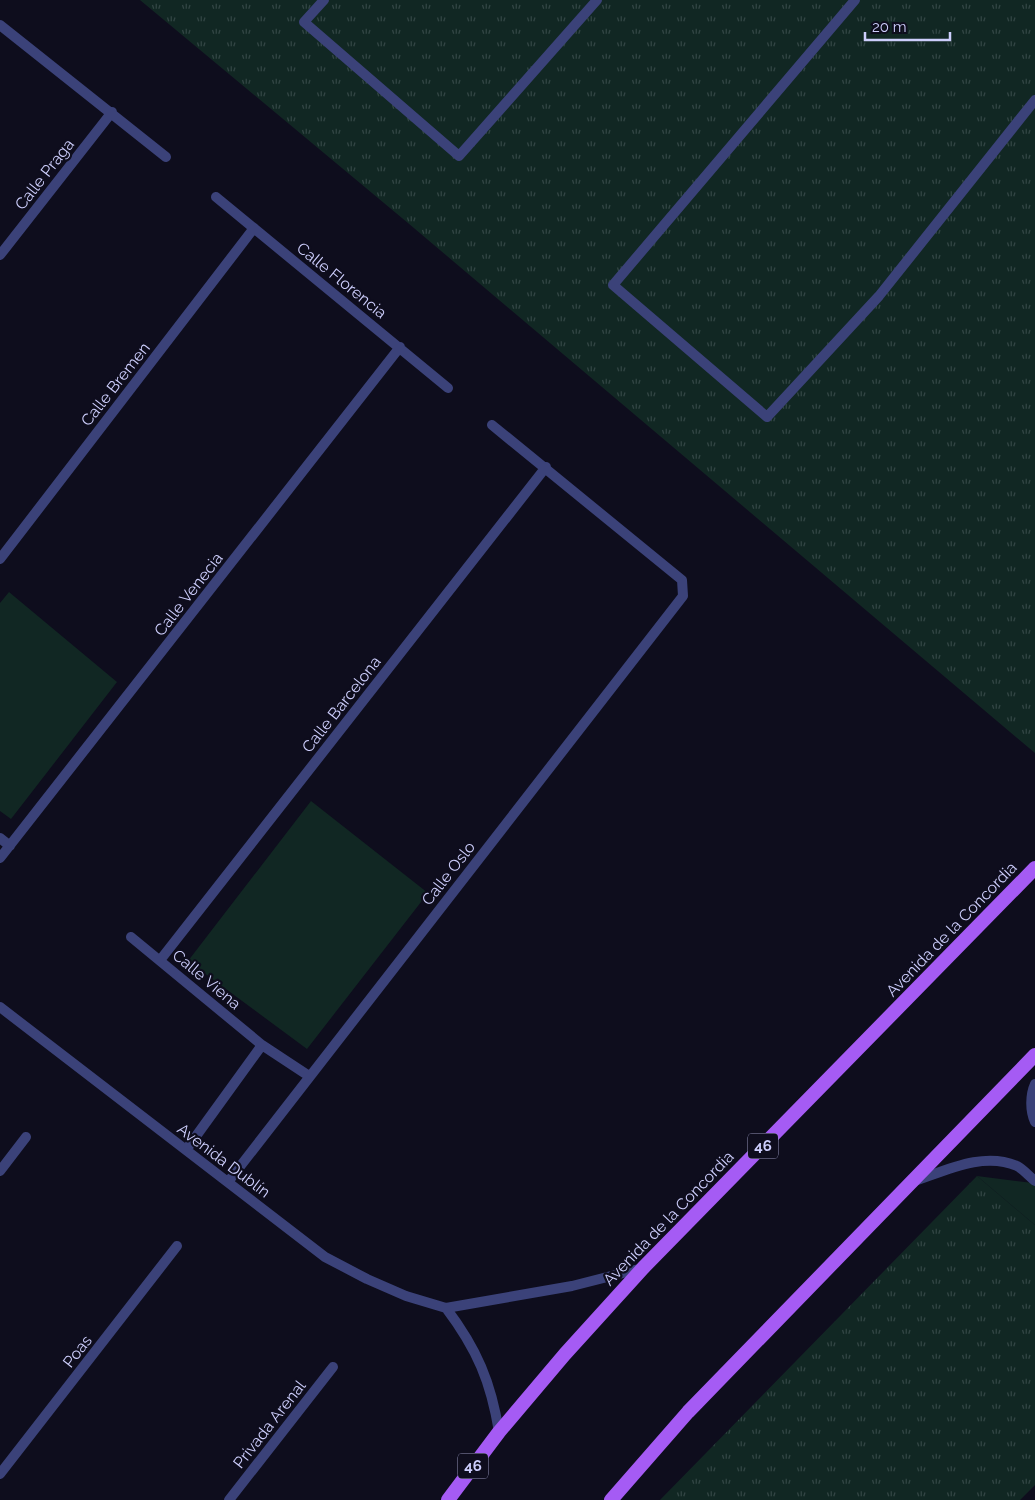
<svg xmlns="http://www.w3.org/2000/svg" width="1035" height="1500" viewBox="0 0 1035 1500" font-family="Raleway,sans-serif">
  <defs>
    <pattern id="grass-tufts" width="24" height="20" patternUnits="userSpaceOnUse" patternTransform="scale(1.25)"><rect width="24" height="20" fill="#112723"/><path d="M3 7l-1-3M5 7V3M7 7l1-3M15 17l-1-3M17 17v-4M19 17l1-3" fill="none" stroke="#324544"/></pattern>
  </defs>
  <rect width="100%" height="100%" fill="#0e0d1d"/>
  <path fill="url(#grass-tufts)" d="M140,0H1035V753L408,223Z
    M977,1176L1035,1225V1485L1020,1500H660Z"/>
  <path fill="#112723" d="M9,592L117,682L11,819L0,811V603Z
    M311,801L428,893L307,1049L188,961Z
    M977,1176L1033,1183L1035,1185V1225Z"/>
  <g fill="none" stroke-linecap="round" stroke-linejoin="round">
    <path stroke="#3b4279" stroke-width="10" d="M324,0L304,22L459,156L597,0
      M855,0L613,285L767,417L879,296L1035,100
      M0,25L166,157
      M216,197L448,388
      M0,255L112,112
      M0,559L254,228
      M0,838L10,846
      M0,858L400,347
      M131,937L262,1045L309,1076
      M161,959L546,467
      M0,1007L325,1257L367,1279L406,1296L446,1308L572,1286L643,1268
      M1035,1084C1030,1095 1030,1111 1035,1122
      M186,1150L262,1045
      M0,1171L26,1137
      M228,1182L683,596L682,580L492,425
      M912,1182C945,1171 983,1151 1017,1166C1023,1169 1029,1176 1035,1181
      M446,1308C477,1349 491,1382 499,1432
      M0,1474L177,1246
      M229,1500L333,1367"/>
    <path stroke="#a55bf4" stroke-width="14" d="M448,1500L499,1432L565,1354L643,1268L1035,868
      M611,1500L688,1412L1035,1055"/>
  </g>
  <g text-anchor="middle" stroke-width="4.5" stroke-linejoin="round" paint-order="stroke">
    <g fill="#0e0d1d" stroke="#9494b9" stroke-width="1">
      <rect x="748" y="1133.5" width="30" height="25" rx="4"/>
      <rect x="458" y="1453.5" width="30" height="25" rx="4"/>
    </g>
    <g font-size="15" font-weight="bold" fill="#cdcefc">
      <text x="763" y="1151">46</text>
      <text x="473" y="1471">46</text>
    </g>
    <g font-size="16" fill="#cdcefc" stroke="#0e0d1d">
      <text transform="translate(44 174) rotate(-52)" y="6">Calle Praga</text>
      <text transform="translate(342 280) rotate(39)" y="6">Calle Florencia</text>
      <text transform="translate(115 384) rotate(-52)" y="6">Calle Bremen</text>
      <text transform="translate(188 594) rotate(-52)" y="6">Calle Venecia</text>
      <text transform="translate(341 704) rotate(-52)" y="6">Calle Barcelona</text>
      <text transform="translate(448 873) rotate(-52)" y="6">Calle Oslo</text>
      <text transform="translate(951 929) rotate(-46)" y="6">Avenida de la Concordia</text>
      <text transform="translate(207 979) rotate(40)" y="6">Calle Viena</text>
      <text transform="translate(224 1160) rotate(37)" y="6">Avenida Dublín</text>
      <text transform="translate(668 1218) rotate(-46)" y="6">Avenida de la Concordia</text>
      <text transform="translate(77 1351) rotate(-52)" y="6">Poas</text>
      <text transform="translate(269 1424) rotate(-52)" y="6">Privada Arenal</text>
    </g>
  </g>
  <path d="M865 32v8h85v-8" fill="none" stroke="#cdcefc" stroke-width="2.5"/>
  <text x="872" y="32" font-size="15" fill="#cdcefc" stroke="#0e0d1d" stroke-width="4" paint-order="stroke">20 m</text>
</svg>
